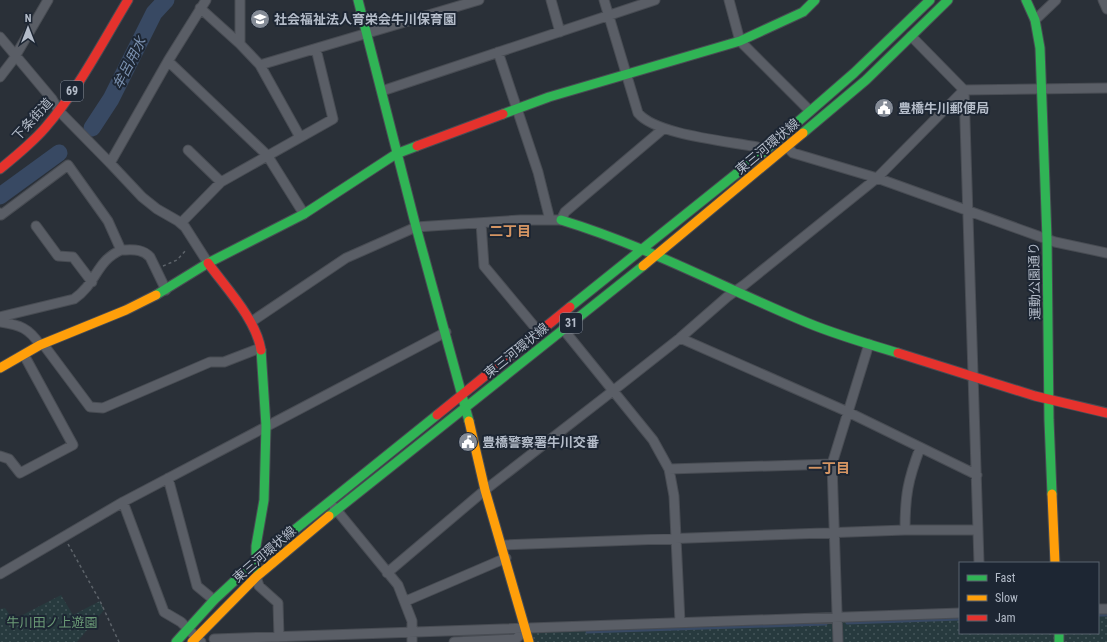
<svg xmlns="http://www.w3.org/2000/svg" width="1107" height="642" viewBox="0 0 1107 642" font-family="'Roboto Condensed','Noto Sans JP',sans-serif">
  <defs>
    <pattern id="park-dots" width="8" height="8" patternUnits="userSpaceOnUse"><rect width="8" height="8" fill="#273a3e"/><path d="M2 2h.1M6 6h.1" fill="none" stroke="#445559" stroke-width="1.8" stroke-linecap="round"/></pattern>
  </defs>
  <rect width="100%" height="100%" fill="#2a3038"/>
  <path fill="url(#park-dots)" d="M61,595L73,615L100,601L104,610L77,642H0V609L5,608L13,620Z
    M1098,609H1107V642H529L526,629L960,614V633H1098Z"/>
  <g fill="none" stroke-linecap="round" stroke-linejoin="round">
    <path stroke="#384963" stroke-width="3" d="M1098,615H1107
      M847,623L960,619
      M587,632L826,624"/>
    <path stroke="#384963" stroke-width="17" d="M92,128L111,99L154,13L166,0
      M0,196L59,153"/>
    <defs>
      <path id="street" d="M240,0V44L260,65L479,0
        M551,0L560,32
        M604,0L638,113C656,135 728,141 757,147L762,153
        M729,0L740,41L810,111
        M1103,0L1107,9
        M200,8L240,44
        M1035,20L1056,0
        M911,36L964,90L979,563
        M0,37L52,99L59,111L110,163
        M498,52L538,172L550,220
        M168,61L206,0
        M260,65L300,137
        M0,77L13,60L48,0
        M382,91L655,0
        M787,147L793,153L877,178L1055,242L1107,253
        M188,150L221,182
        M0,213L1,215L68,165L108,221L121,250C96,261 97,283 74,299L0,317
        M181,223L221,182L333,119L316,49
        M481,223L484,266L539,332
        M36,226L58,256L73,257L92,282
        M121,250C132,250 142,248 150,257L166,290
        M208,263L185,227L178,221L157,209L142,197L110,163L168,61L267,155L304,214
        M0,322C20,325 29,328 40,345
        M251,322L346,258L416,227L520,220H561L565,212L663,129
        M563,329L653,440L669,469L674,496L680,622
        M680,338L848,412L977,475
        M43,344L90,407L103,408L210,362H224L260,348
        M0,456L9,459L20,473L73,445L24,355
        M669,469L832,464
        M168,478L197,586L214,600
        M123,502L164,612L181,622L201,642
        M334,507L398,585L412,621V642
        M905,530C905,495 908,480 920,448
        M502,545L905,530H978
        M387,573L485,490L614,390L680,338L727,297L744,285L877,178L964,90L1107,88
        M0,574L123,502L446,332
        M256,577L259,586L278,603L279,637
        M406,601L506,558
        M1098,609H1107
        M214,639L960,613
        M454,642L516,639L526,629
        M838,642L832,464L869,344"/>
      <path id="fast" d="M358,0L416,227L469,421
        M1026,0L1035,20L1040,48L1047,239L1049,420L1052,494
        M503,114L549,97L740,41L803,12L815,0
        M803,133L866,80L948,0
        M561,220C647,246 726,289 808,323C837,335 868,344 898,353
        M156,295L208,263L304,214L396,154L417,146
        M570,307L762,153L854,73L930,0
        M329,516L643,266
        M256,569V546L264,500L266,426L261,350
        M1059,633V642
        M176,642L214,600L257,560L437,415"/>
      <path id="slow" d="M643,266L803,133
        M0,368L40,345L126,310L156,295
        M469,421L485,490L529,642
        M1052,494L1055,563
        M192,642L256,577L329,516"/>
      <path id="jam" d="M417,146L503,114
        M0,169C16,156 32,143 45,128C78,90 102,43 128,0
        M208,263C226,288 256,319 261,350
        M898,353L1035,396L1107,413
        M437,415L570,307"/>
    </defs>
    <use href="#street" stroke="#484c53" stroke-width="11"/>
    <use href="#fast" stroke="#484c53" stroke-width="11"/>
    <use href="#slow" stroke="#484c53" stroke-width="11"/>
    <use href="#jam" stroke="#484c53" stroke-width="11"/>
    <path stroke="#5d636a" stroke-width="1.5" stroke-dasharray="3 3" stroke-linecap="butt" d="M163,266L177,260L187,249
      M68,544L100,601L119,642"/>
    <use href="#street" stroke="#5a5e66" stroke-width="9"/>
    <use href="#fast" stroke="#30b455" stroke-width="9"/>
    <use href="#slow" stroke="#ff9f0a" stroke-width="9"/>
    <use href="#jam" stroke="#e5322d" stroke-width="9"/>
  </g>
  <defs>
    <symbol id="school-disc" viewBox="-11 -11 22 22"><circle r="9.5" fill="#848b96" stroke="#1d2633"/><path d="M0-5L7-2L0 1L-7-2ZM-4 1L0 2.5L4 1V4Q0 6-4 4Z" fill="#fff"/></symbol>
    <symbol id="civic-disc" viewBox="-11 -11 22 22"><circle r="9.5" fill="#848b96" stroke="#1d2633"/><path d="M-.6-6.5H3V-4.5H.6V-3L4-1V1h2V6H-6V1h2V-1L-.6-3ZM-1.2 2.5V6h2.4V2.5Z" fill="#fff"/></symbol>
  </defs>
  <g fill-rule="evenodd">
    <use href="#school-disc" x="249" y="8" width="22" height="22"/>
    <use href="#civic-disc" x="873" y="97" width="22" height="22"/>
    <use href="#civic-disc" x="457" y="431" width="22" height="22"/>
  </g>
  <g text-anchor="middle" stroke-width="4" stroke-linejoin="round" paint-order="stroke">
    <g fill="#1d2633" stroke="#878f9c" stroke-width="1">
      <rect x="61" y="81" width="22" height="20" rx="3"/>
      <rect x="560" y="313" width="22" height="20" rx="3"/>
    </g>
    <g font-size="12" font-weight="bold" fill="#b4bcc9">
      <text x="72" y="95">69</text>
      <text x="571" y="327">31</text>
    </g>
    <g font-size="13" font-weight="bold" fill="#b4bcc9" stroke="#1d2633" text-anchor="start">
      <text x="274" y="24">社会福祉法人育栄会牛川保育園</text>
      <text x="898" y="113">豊橋牛川郵便局</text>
      <text x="482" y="447">豊橋警察署牛川交番</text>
    </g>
    <g font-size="13" fill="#b4bcc9" stroke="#1d2633">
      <text transform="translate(32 119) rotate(-48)" y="5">下条街道</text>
      <text transform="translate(767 146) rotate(-40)" y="5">東三河環状線</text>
      <text transform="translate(1034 281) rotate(-91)" y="5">運動公園通り</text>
      <text transform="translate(516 350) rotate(-39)" y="5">東三河環状線</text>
      <text transform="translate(264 554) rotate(-41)" y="5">東三河環状線</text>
    </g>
    <g font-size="13" fill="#6b9a76" stroke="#1d2633">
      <text x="52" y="627">牛川田ノ上遊園</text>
    </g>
    <g font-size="14" font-style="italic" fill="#7c92b1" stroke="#1d2633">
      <text transform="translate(129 63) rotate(-63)" y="5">牟呂用水</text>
    </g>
    <g font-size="14" font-weight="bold" fill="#d59563" stroke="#1d2633">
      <text x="510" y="236">二丁目</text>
      <text x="829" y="473">一丁目</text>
    </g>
  </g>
  <rect x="959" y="562" width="140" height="72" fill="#1d2633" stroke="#59626f"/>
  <rect x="967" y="575" width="20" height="6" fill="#30b455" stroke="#59626f"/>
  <text x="995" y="582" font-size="12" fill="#b4bcc9">Fast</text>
  <rect x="967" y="595" width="20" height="6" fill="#ff9f0a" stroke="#59626f"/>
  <text x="995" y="602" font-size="12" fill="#b4bcc9">Slow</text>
  <rect x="967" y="615" width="20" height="6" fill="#e5322d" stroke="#59626f"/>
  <text x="995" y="622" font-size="12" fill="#b4bcc9">Jam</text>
  <g transform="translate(28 28)" stroke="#1d2633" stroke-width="3" paint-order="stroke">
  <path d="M0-3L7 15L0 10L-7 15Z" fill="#b4bcc9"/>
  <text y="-6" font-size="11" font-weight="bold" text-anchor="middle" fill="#b4bcc9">N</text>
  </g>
</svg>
